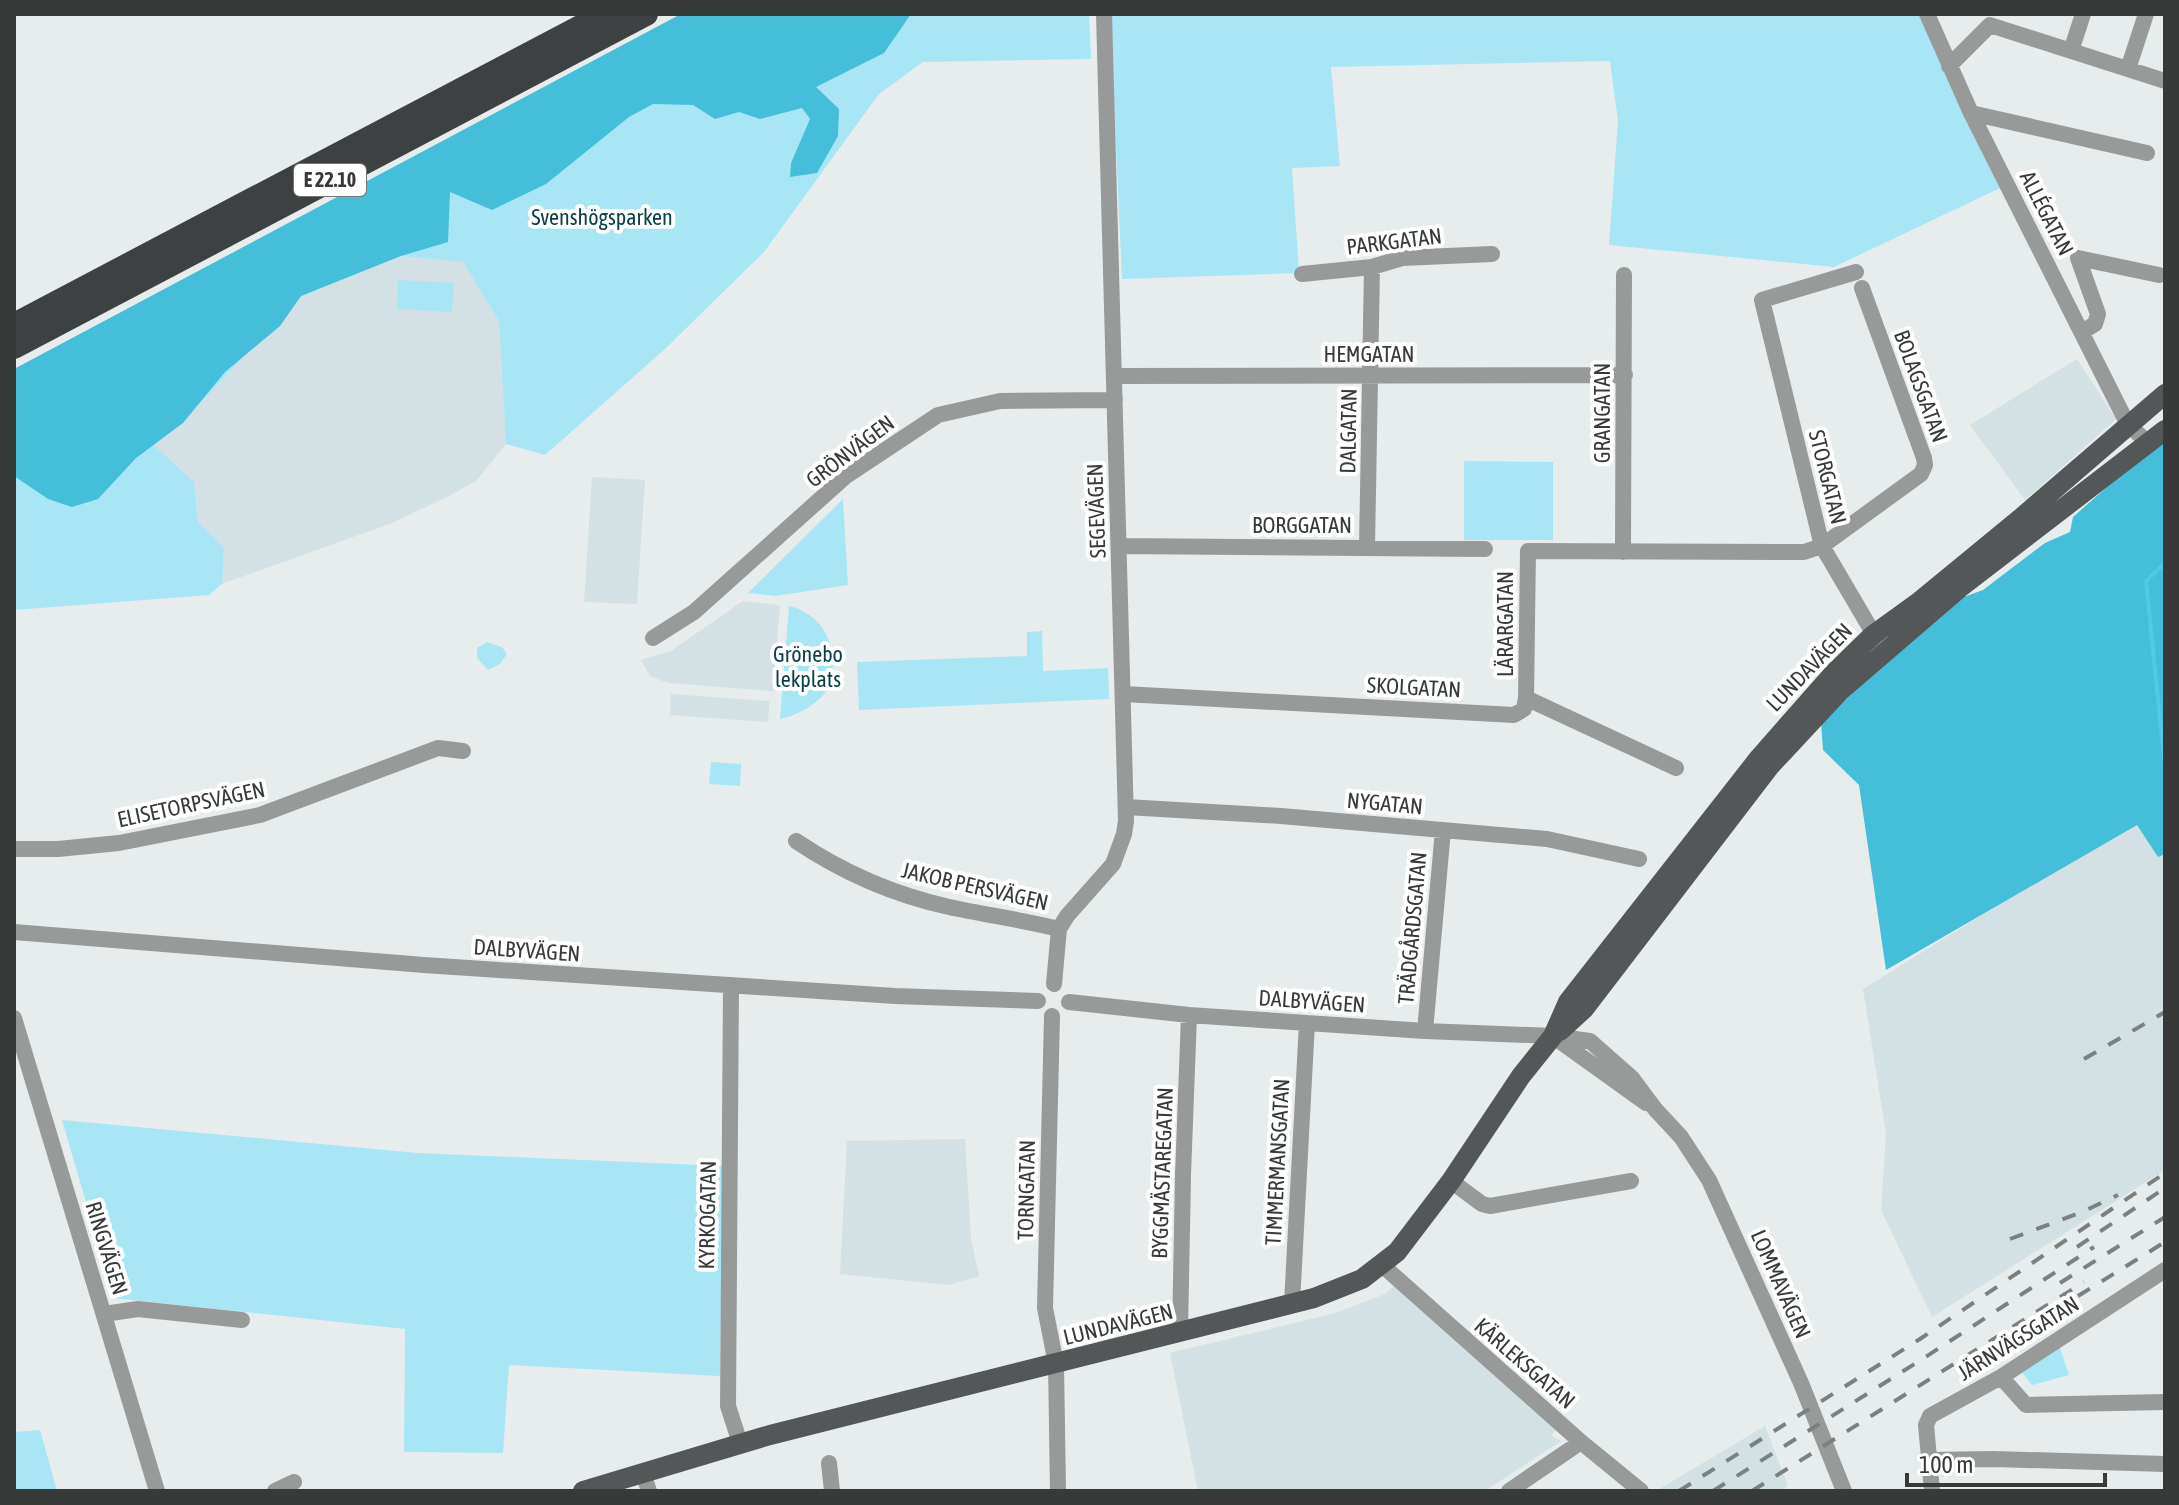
<svg xmlns="http://www.w3.org/2000/svg" width="2179" height="1505" viewBox="0 0 2179 1505" font-family="'Asap Condensed',sans-serif">
  <rect width="100%" height="100%" fill="#e7eced"/>
  <path fill="#d3e0e4" d="M398,256L463,262L499,321L506,444L476,481L449,496L392,523L222,584L224,548L198,522L194,482L154,445L204,399L298,298Z
    M2077,359L2116,419L2025,500L1970,425Z
    M592,477L645,480L637,604L584,602Z
    M743,601L780,605L773,691L668,683L650,676L641,660L671,651Z
    M671,694L769,701L768,722L670,715Z
    M2136,819L2165,850V1170L1932,1317L1881,1210L1886,1134L1863,989Z
    M965,1139L971,1239L979,1276L949,1285L840,1274L847,1141Z
    M1399,1281L1561,1424L1551,1435L1561,1441L1485,1491H1198L1170,1353L1336,1313L1385,1294Z
    M1765,1426L1788,1486L1781,1491H1656Z"/>
  <path fill="#a8e6f6" d="M683,14H1089L1091,59L923,62L879,94L764,252L666,348L545,455L506,444L499,321L463,262L398,256L298,298L204,399L154,445L194,482L198,522L224,548L222,584L209,595L14,610V370Z
    M1110,14H1920L2000,188L1834,267L1609,245L1618,121L1610,61L1331,67L1340,166L1292,168L1299,273L1122,279Z
    M398,280L454,283L452,312L397,309Z
    M1464,461L1553,462V540H1464Z
    M843,499L848,585L775,596L748,593Z
    M789,606C818,613 834,637 833,666C832,672 833,679 830,685C820,704 800,714 780,719Z
    M1042,631L1043,671L1108,668L1109,699L859,710L857,662L1027,656V632Z
    M487,642L502,647L507,654L500,664L488,670L477,658V648Z
    M711,762L741,764L740,786L709,784Z
    M62,1120L417,1153L723,1166L720,1376L509,1365L503,1453L404,1452L405,1329L114,1298Z
    M2059,1345L2069,1375L2032,1385L2020,1370Z
    M40,1430L57,1491H14V1432Z"/>
  <path fill="#44bed9" d="M681,14H911L884,53L816,87L839,109L838,136L817,173L790,177L791,163L810,119L802,108L760,119L739,112L715,119L693,105L653,104L629,117L546,184L492,210L450,192L448,242L401,256L301,296L280,326L225,372L183,423L136,458L98,499L72,507L48,499L14,476V369Z
    M2165,436V854L2158,857L2137,825L1886,970L1859,785L1823,750L1821,722L1950,602L1983,590L2045,543L2070,532L2073,517Z"/>
  <g fill="none" stroke-linecap="round" stroke-linejoin="round">
    <path stroke="#52cae5" stroke-width="4" d="M2165,563L2146,581L2165,768"/>
    <path stroke="#989a9a" stroke-width="16" d="M1927,14L1971,113L2124,417L2130,426L2148,443
      M2071,51L2083,14
      M1949,66L1990,25L2165,81
      M2128,69L2146,14
      M1971,113L2147,153
      M2078,258L2098,314L2095,324L2082,332
      M2078,258L2159,275
      M1856,272L1762,300L1822,546L1879,643
      M1302,274L1372,267L1402,258L1492,254
      M1114,376L1625,375
      M1119,546L1485,549
      M1367,547L1372,267
      M1623,552L1624,275
      M653,638L694,612L846,476L938,415L1000,401L1115,400
      M1124,694L1514,715L1524,709L1526,698L1676,768
      M1526,698L1528,551L1804,552L1822,546L1921,474L1925,465L1924,458L1862,288
      M1126,807L1281,816L1547,839L1639,859
      M796,841C842,872 895,895 949,907C986,915 1023,920 1059,929
      M14,849H58L119,843L260,815L438,748L463,751
      M14,932L424,965L895,996L1038,1001
      M1054,984L1059,929L1067,916L1113,864L1124,834L1126,821L1104,14
      M731,985L728,1406L740,1443
      M1069,1002L1189,1015L1425,1031L1553,1036L1590,1041L1632,1078L1655,1109L1681,1137L1709,1180L1801,1383L1844,1491
      M1052,1016L1045,1308L1056,1364L1058,1491
      M14,1018L157,1491
      M1425,1031L1443,830
      M1554,1037L1646,1103
      M1451,1181L1482,1204L1490,1206L1631,1181
      M1382,1265L1581,1442L1641,1491
      M1292,1303L1307,1023
      M104,1314L138,1309L242,1320
      M1180,1333L1183,1175L1189,1015
      M2001,1377L2026,1405L2165,1402
      M1929,1460L1994,1459L2165,1464
      M829,1463L832,1491
      M643,1473L649,1491
      M275,1491L294,1482
      M1509,1491L1581,1442
      M1932,1491L1926,1425L1930,1416L2001,1377L2165,1270"/>
    <path stroke="#545758" stroke-width="20" d="M1560,1031L1584,1009L1770,766L1840,691L1962,586L2165,430
      M583,1491L770,1435L1314,1298L1362,1279L1397,1252L1451,1181L1521,1076L1553,1036L1568,1002L1759,758L1832,675L1873,635L1920,601L2021,518L2165,394"/>
    <path stroke="#3d4141" stroke-width="24" d="M14,325L605,14
      M14,347L646,14"/>
    <path stroke="#7d8081" stroke-width="4" stroke-dasharray="14 14" stroke-linecap="butt" d="M2084,1059L2165,1012
      M2010,1239L2082,1212L2118,1195
      M2077,1247L2165,1188
      M2060,1283L2165,1217
      M2078,1296L2165,1242
      M1679,1491L1920,1339L2165,1173
      M1713,1491L1924,1358L2094,1247
      M1752,1491L2084,1282"/>
  </g>
  <g text-anchor="middle" stroke-width="8" stroke-linejoin="round" paint-order="stroke">
    <rect fill="#fff" stroke="#747575" stroke-width="2" x="294" y="164" width="72" height="32" rx="6"/>
    <g font-size="20" font-weight="bold" fill="#383a3a">
      <text x="330" y="187">E 22.10</text>
    </g>
    <g font-size="22" fill="#383a3a" stroke="#fff">
      <text transform="translate(2047 213) rotate(63)" y="8">ALLÉGATAN</text>
      <text transform="translate(1394 241) rotate(-7)" y="8">PARKGATAN</text>
      <text x="1369" y="362">HEMGATAN</text>
      <text transform="translate(1921 386) rotate(70)" y="8">BOLAGSGATAN</text>
      <text transform="translate(1602 413) rotate(-90)" y="8">GRANGATAN</text>
      <text transform="translate(1348 431) rotate(-89)" y="8">DALGATAN</text>
      <text transform="translate(850 451) rotate(-37)" y="8">GRÖNVÄGEN</text>
      <text transform="translate(1828 477) rotate(76)" y="8">STORGATAN</text>
      <text transform="translate(1096 511) rotate(-92)" y="8">SEGEVÄGEN</text>
      <text x="1302" y="533">BORGGATAN</text>
      <text transform="translate(1505 624) rotate(-90)" y="8">LÄRARGATAN</text>
      <text transform="translate(1809 667) rotate(-46)" y="8">LUNDAVÄGEN</text>
      <text transform="translate(1414 687) rotate(3)" y="8">SKOLGATAN</text>
      <text transform="translate(1385 803) rotate(5)" y="8">NYGATAN</text>
      <text transform="translate(191 804) rotate(-12)" y="8">ELISETORPSVÄGEN</text>
      <text transform="translate(975 886) rotate(13)" y="8">JAKOB PERSVÄGEN</text>
      <text transform="translate(1412 928) rotate(-85)" y="8">TRÄDGÅRDSGATAN</text>
      <text transform="translate(527 950) rotate(4)" y="8">DALBYVÄGEN</text>
      <text transform="translate(1312 1001) rotate(4)" y="8">DALBYVÄGEN</text>
      <text transform="translate(1277 1162) rotate(-87)" y="8">TIMMERMANSGATAN</text>
      <text transform="translate(1162 1173) rotate(-88)" y="8">BYGGMÄSTAREGATAN</text>
      <text transform="translate(1026 1190) rotate(-89)" y="8">TORNGATAN</text>
      <text transform="translate(707 1215) rotate(-89)" y="8">KYRKOGATAN</text>
      <text transform="translate(107 1248) rotate(73)" y="8">RINGVÄGEN</text>
      <text transform="translate(1781 1284) rotate(66)" y="8">LOMMAVÄGEN</text>
      <text transform="translate(1118 1324) rotate(-14)" y="8">LUNDAVÄGEN</text>
      <text transform="translate(2018 1338) rotate(-32)" y="8">JÄRNVÄGSGATAN</text>
      <text transform="translate(1525 1363) rotate(41)" y="8">KÄRLEKSGATAN</text>
    </g>
    <g font-size="22" fill="#073f4b" stroke="#fff">
      <text x="602" y="225">Svenshögsparken</text>
      <text x="808" y="662">Grönebo<tspan x="808" dy="25">lekplats</tspan></text>
    </g>
  </g>
  <rect width="2179" height="1505" fill="none" stroke="#383a3a" stroke-width="32"/>
  <path d="M1907 1473v12h198v-12" fill="none" stroke="#383a3a" stroke-width="4"/>
  <text x="1919" y="1473" font-size="24" fill="#383a3a" stroke="#ffffff" stroke-width="6" paint-order="stroke">100 m</text>
</svg>
